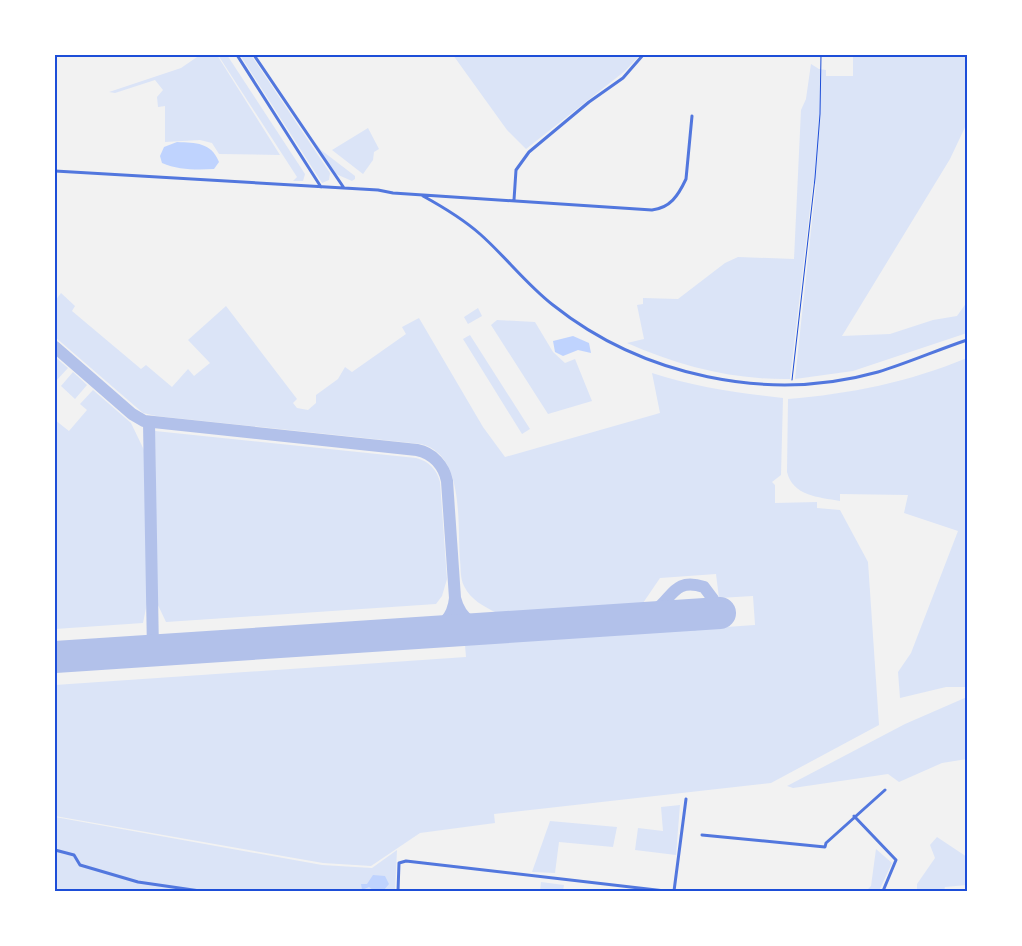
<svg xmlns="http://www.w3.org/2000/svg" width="1022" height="946" viewBox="0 0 1022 946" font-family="Arial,sans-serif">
  <rect width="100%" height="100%" fill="#f2f2f2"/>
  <path fill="#dbe4f7" d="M200,55H217L280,155L219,154L212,143L200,140L165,142V106L158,107L157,97L163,90L155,80L115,93L109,92L181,68Z
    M218,55H227L305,174L303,181H293L297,177Z
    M240,55H251L330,173L329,180L322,183Z
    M453,55H640L625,71L526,149L507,130Z
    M853,55H967V123L950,159L842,336L890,334L933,320L957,316L967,302V333L853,371L795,379L816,184L813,183L790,379C733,380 679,366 627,343L644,339L637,305L643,304V298L678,299L725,263L738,257L794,259L801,110L806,99L811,64L819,69L826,70V76H853Z
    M368,128L379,149L374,152L373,160L363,174L332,150Z
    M308,133L321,150L355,176V179L352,181L336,174Z
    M61,293L75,306L72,311L141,369L146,365L172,387L188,369L194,376L210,363L188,340L226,306L297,399L293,403L297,408L308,410L316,403V395L338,379L345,367L352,372L406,334L402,327L419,318L483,427L505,457L660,413L652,373C695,387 738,393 783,398L781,475L772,482L775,485V503L817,502V508L840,510L868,562L879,725L771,783L494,814L495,823L420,833L371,866L323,863L55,816V685L466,657L465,645L755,625L753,596L719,598L716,574L660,578L643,603L497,613C483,606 471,600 464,586C460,578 461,569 460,560C457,523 465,455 421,444L156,416L143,413L55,337V301Z
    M478,308L482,316L468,324L464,317Z
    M497,320L535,322L553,352L565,363L575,359L592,401L548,414L491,325Z
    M470,335L530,429L522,434L463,339Z
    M55,357L68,368L55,382Z
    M967,358V687H946L900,698L898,672L911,653L958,531L904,513L908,495L840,494V501C818,497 793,496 787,472L788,399C850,394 909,382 967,358Z
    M73,372L87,385L75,399L61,386Z
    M93,390L131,423L144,450L147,603L143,623L55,629V420L69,431L87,410L80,404Z
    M155,431L416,458C429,461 437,470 440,482L447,579L442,596L436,604L166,622L157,603Z
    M967,697V759L942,763L899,782L888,774L793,788L787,786L905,724Z
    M680,805L676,855L635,850L638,828L663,831L661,807Z
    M55,817L322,865L372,868L397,850L395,891H55Z
    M550,821L617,827L613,847L559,842L555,873L532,872Z
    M937,837L967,857V885L945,887L944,891H917V884L935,858L930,845Z
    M876,849L892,863L879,891H866L871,886Z
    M541,882L564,885L563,891H540Z"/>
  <path fill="#bfd3fe" d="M177,142C196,143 211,142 219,162L214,169C197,170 178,170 162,163L160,156L164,147Z
    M573,336L589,343L591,353L578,350L563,356L555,352L553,341Z
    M373,875L385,876L389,884L384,890H373L369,887L362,890L361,884H367Z"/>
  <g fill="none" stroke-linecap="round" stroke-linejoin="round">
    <path stroke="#b2c1ea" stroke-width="12" d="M55,347L132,414L144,421L417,450C433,453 444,466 447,481L455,598C461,622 477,628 500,628
      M149,423L153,651
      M636,619C642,617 649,615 654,611C673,598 674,577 704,587L713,599L711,615C698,633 682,620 665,617
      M423,633C442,628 453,618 455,598"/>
    <path stroke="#b2c1ea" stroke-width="32" d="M55,657L720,613"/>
    <path stroke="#1d4ed8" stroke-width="1" d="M792,380L815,178L820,114L821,55"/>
    <path stroke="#5277de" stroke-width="3" d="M237,55L321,187
      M254,55L344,188
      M55,171L378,190L393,193L652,210C670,208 678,196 686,179L692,116
      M423,196C443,207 463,219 480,234C505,256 526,284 553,305C642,376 768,403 878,372C908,363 937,350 967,340
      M514,200L516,170L529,152L589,102L623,78L643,55
      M854,816L896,860L883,891
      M702,835L825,847L826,843L885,790
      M55,850L74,855L80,865L138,882L200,891
      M398,891L399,863L406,861L665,891
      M674,891L686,799"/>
  </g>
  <rect width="1022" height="946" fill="none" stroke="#ffffff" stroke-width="112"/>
  <rect x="56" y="56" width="910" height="834" fill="none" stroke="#1d4ed8" stroke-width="2"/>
</svg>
